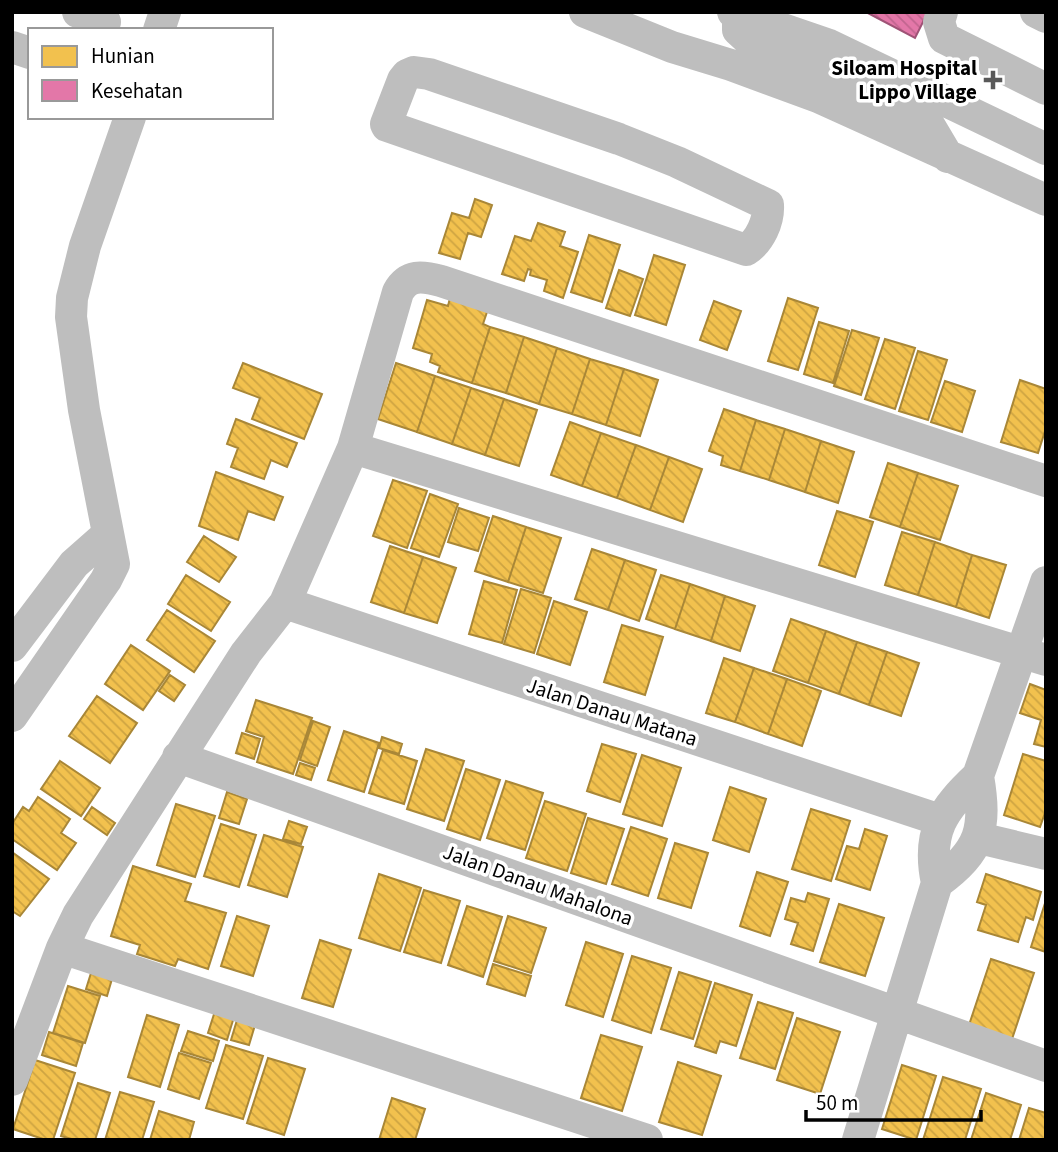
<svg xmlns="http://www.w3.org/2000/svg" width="1058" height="1152" viewBox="0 0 1058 1152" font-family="'Source Sans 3',sans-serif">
  <defs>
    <pattern id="homes-back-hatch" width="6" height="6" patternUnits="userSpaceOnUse" patternTransform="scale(1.75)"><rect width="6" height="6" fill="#f2c14e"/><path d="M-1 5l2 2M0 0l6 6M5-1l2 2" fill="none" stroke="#cea442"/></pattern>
    <pattern id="health-back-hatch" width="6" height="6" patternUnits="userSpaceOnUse" patternTransform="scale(1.75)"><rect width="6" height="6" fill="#e377a8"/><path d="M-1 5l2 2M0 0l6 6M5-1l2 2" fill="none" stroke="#c1658f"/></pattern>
  </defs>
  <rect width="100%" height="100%" fill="#fff"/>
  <path fill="url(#homes-back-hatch)" stroke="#a98737" stroke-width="2" d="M475,199L492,205L481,237L468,233L460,259L439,253L452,213L469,218Z
    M538,223L565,232L560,246L578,252L563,298L544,291L547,280L530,275L531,270L528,269L524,281L502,274L515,236L531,241Z
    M589,235L620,245L602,302L571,292Z
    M654,255L685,265L666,325L635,315Z
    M619,270L643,279L630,316L606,308Z
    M450,298L488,309L483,324L490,327L472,383L438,372L440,366L430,362L432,354L413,348L427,300L448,306Z
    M788,298L818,308L798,370L768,361Z
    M714,301L741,311L727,350L700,340Z
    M819,322L849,331L833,383L804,374Z
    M490,327L524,337L506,393L472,383Z
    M852,330L879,338L861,395L834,386Z
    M524,337L557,348L539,404L506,393Z
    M885,339L915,348L895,409L865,399Z
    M557,348L590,359L572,414L539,404Z
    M918,351L947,360L928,420L899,411Z
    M590,359L624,369L606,425L572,414Z
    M243,363L322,394L304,439L252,419L260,398L233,388Z
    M396,363L435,376L417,432L378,419Z
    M624,369L658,380L640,436L606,425Z
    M435,376L471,388L452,444L417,432Z
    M1020,380L1046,389V428L1038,453L1001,442Z
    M945,381L975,391L962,432L931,422Z
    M471,388L504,399L485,455L452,444Z
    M504,399L537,410L519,466L485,455Z
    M724,409L756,420L740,471L721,465L723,456L709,451Z
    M236,419L297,443L287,467L271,460L264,479L231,467L238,448L227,444Z
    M756,420L785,429L769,480L740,471Z
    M570,422L601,433L582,486L551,475Z
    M785,429L821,441L805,492L769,480Z
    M601,433L636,445L617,498L582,486Z
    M821,441L854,452L838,503L805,492Z
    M636,445L669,457L650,510L617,498Z
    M669,457L702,469L683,522L650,510Z
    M888,463L918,473L900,527L870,517Z
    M216,472L283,497L274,520L248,511L238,540L199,526Z
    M918,473L958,486L940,540L900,527Z
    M393,480L427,491L407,548L373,536Z
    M430,494L458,504L439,557L411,548Z
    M459,508L489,518L478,551L448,542Z
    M837,511L873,522L855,577L819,565Z
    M493,516L526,527L508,582L475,571Z
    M526,527L561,538L543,593L508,582Z
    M902,532L935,542L918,595L885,585Z
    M204,536L236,557L219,582L187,562Z
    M935,542L972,555L956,607L918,595Z
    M390,546L423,557L404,613L371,602Z
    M592,549L625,560L608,610L575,599Z
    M972,555L1006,565L989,618L956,607Z
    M423,557L456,568L437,623L404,613Z
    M625,560L656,570L639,621L608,610Z
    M186,575L230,602L211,631L168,604Z
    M661,575L690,584L675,629L646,619Z
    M484,581L517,590L502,643L469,634Z
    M690,584L725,596L711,641L675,629Z
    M521,589L551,598L534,653L504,644Z
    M725,596L755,606L740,651L711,641Z
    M554,601L587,612L570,665L537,654Z
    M167,610L215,641L194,672L147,640Z
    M791,619L826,631L808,683L773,671Z
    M622,625L663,637L645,695L604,682Z
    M826,631L857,642L839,694L808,683Z
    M857,642L887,652L869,705L839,694Z
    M131,645L170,671L143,710L105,684Z
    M887,652L919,663L901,716L869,705Z
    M724,658L754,668L735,722L706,713Z
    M754,668L787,679L768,734L735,722Z
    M170,675L185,685L174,701L159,691Z
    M787,679L821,691L802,746L768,734Z
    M1030,684L1046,690V747L1034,744L1041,720L1020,713Z
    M97,696L137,723L110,763L69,736Z
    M256,700L312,718L293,774L257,762L264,737L246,731Z
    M313,721L330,727L317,766L300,760Z
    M344,731L379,743L364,792L328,780Z
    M242,733L260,739L254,759L236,753Z
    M382,737L402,744L399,754L379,748Z
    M602,744L636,754L620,802L587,791Z
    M426,749L464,761L444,821L407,809Z
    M383,750L417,761L404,804L369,793Z
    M1023,754L1046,761V810L1040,827L1004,815Z
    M642,755L681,768L662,826L623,814Z
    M60,761L100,788L81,816L41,789Z
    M300,763L315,768L311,780L296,775Z
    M466,769L500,780L480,840L447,829Z
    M506,781L543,793L525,850L487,838Z
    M730,787L766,799L749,852L713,840Z
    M227,792L247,799L239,824L219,818Z
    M38,797L70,819L61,833L76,843L57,870L12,839V824L23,807L29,811Z
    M545,801L586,814L567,871L526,858Z
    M176,804L215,816L195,877L157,865Z
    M92,807L115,823L107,835L84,819Z
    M811,809L850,821L831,881L792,869Z
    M588,818L624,829L606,884L571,873Z
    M289,821L307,827L301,844L283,839Z
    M221,824L256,835L239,887L204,876Z
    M631,827L667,839L648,896L612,884Z
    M865,829L887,836L870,890L836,879L847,846L859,849Z
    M264,835L303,847L287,897L248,885Z
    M675,843L708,853L691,908L658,898Z
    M12,852L49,879L20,916L12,911Z
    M133,866L191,884L185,901L226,913L208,969L178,959L175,966L137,954L140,945L111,936Z
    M757,872L788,882L770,936L740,926Z
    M379,874L421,888L400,951L359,938Z
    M986,874L1041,892L1033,920L1026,917L1018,942L978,930L986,905L977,902Z
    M424,890L460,901L441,963L404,952Z
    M808,893L829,899L813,951L791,944L798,923L785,919L791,898L805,902Z
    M1046,900V952L1031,947Z
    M839,904L884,918L865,976L820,962Z
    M467,906L502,917L483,977L448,965Z
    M237,916L269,926L253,976L221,966Z
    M508,916L546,928L531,973L494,961Z
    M320,940L351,950L333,1007L302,998Z
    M586,942L623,954L603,1017L566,1005Z
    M632,956L671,968L651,1033L612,1020Z
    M991,959L1034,973L1012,1039L969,1025Z
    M493,964L531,976L525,996L487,984Z
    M679,972L711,982L693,1039L661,1029Z
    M91,973L112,979L107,996L86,989Z
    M715,983L752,995L736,1046L720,1041L716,1053L695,1046Z
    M68,986L100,996L85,1043L53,1033Z
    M758,1002L793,1013L775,1069L740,1058Z
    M215,1011L234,1017L227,1040L208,1033Z
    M147,1015L179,1025L160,1087L128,1077Z
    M797,1018L840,1032L820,1094L777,1080Z
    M237,1020L255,1025L249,1045L231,1040Z
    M188,1031L219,1041L213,1061L181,1051Z
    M49,1032L83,1043L76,1066L42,1055Z
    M601,1035L642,1047L622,1111L581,1098Z
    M226,1045L263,1056L243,1119L206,1108Z
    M179,1053L211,1063L199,1099L168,1089Z
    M268,1058L305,1069L284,1135L247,1123Z
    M35,1060L75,1073L53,1140H46L13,1129Z
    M678,1062L721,1076L702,1135L659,1122Z
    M902,1065L936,1076L916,1140L882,1129Z
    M943,1077L981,1089L965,1140H923Z
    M78,1083L110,1093L95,1140H75L61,1136Z
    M120,1092L154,1102L142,1140H105Z
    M986,1093L1021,1105L1010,1140H971Z
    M392,1098L425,1109L415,1140H379Z
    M1029,1108L1046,1113V1140H1019Z
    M159,1111L194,1122L189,1140H150Z"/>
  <path fill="url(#health-back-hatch)" stroke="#9f5376" stroke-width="2" d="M866,12H928L915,38Z"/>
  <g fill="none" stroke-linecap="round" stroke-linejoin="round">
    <path stroke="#bebebe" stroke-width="32" d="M78,12L105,22
      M585,12L672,47L731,65L818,97L1046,200
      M733,12L829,45L1046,149
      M942,12L939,22L944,38L1046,89
      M1036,12L1046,17
      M738,22V30L750,41L836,72L903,106L929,125L948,157
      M159,30L165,12
      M12,47L30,53
      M414,72L429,74L619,139L677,162L768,205C769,221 760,241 746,250L387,126L386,124L403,80L407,75Z
      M353,448L1046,660
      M285,603L940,820
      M12,646L74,564L108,534
      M12,716L106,580L114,564L84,410L71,317L72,298L85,246L130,117
      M178,757L1046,1066
      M979,838L1046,854
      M937,883C981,851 987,828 978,776L1046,582
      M62,948L647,1140
      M12,1080L62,948L78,915L246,653L285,603L353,448L398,292C408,274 422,276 441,281L1046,481
      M858,1140L937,883C926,832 943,809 978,776"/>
  </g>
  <path fill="#595959" stroke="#fff" stroke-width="2.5" d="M989.5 69.5h7v7h7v7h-7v7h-7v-7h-7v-7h7z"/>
  <g text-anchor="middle" stroke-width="7" stroke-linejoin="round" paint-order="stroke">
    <g font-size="21" font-weight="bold" fill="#000" stroke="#fff" text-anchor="end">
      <text x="977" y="75">Siloam Hospital<tspan x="977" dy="24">Lippo Village</tspan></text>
    </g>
    <g font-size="21" fill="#000" stroke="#fff">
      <text transform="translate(612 712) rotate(18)" y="7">Jalan Danau Matana</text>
      <text transform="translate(538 885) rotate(20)" y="7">Jalan Danau Mahalona</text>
    </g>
  </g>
  <rect width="1058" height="1152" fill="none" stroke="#000000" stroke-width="28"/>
  <rect x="28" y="28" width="245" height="91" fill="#ffffff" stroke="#999999" stroke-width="2"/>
  <rect x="42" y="46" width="35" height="21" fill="#f2c14e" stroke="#999999" stroke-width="2"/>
  <text x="91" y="63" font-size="21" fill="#000000">Hunian</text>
  <rect x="42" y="80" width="35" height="21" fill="#e377a8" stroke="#999999" stroke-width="2"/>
  <text x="91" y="98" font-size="21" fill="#000000">Kesehatan</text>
  <path d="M806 1110v10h175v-10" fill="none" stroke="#000000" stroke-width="3.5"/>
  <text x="816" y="1110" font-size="21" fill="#000000" stroke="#ffffff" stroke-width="5" paint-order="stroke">50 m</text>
</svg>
